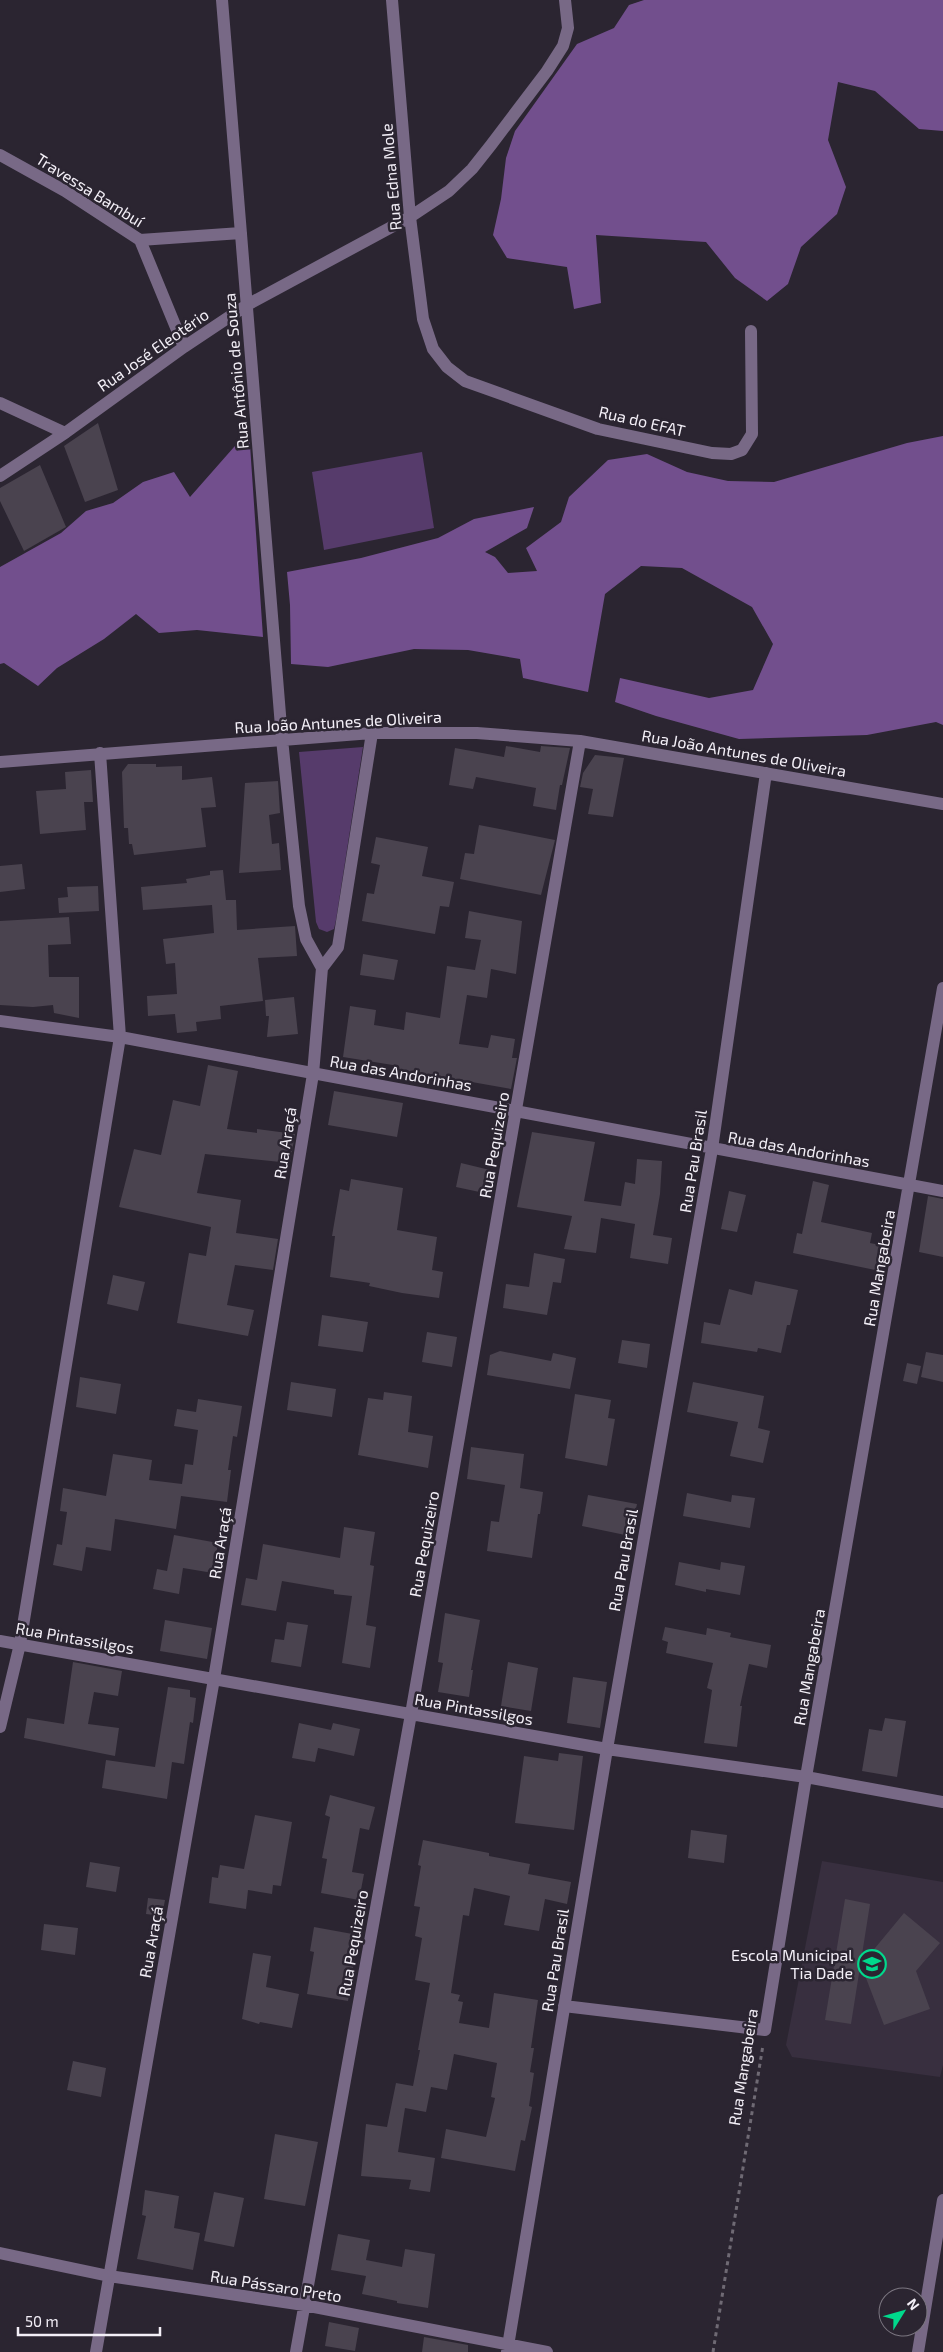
<svg xmlns="http://www.w3.org/2000/svg" width="943" height="2352" viewBox="0 0 943 2352" font-family="'Exo 2',sans-serif">
  <rect width="100%" height="100%" fill="#2b2531"/>
  <path fill="#382f3f" d="M822,1861L943,1882V2065L940,2077L792,2057L786,2045Z"/>
  <path fill="#563b6b" d="M422,452L434,528L324,550L312,472Z
    M363,747L336,920L334,929L327,932L319,929L316,922L299,752Z"/>
  <path fill="#724f8d" d="M644,0H943V131L919,129L875,91L838,82L828,140L846,187L837,214L801,247L788,284L767,301L735,278L706,242L596,235L601,303L574,309L567,267L507,258L493,235L501,199L506,158L515,131L577,44L614,28L629,5Z
    M249,430L263,637L197,630L159,633L136,614L104,639L57,668L38,686L4,663L0,664V567L61,533L86,511L113,503L143,482L174,472L190,497Z
    M943,436V725L936,722L867,735L739,739L656,716L615,702L620,678L709,698L753,690L773,644L752,607L682,568L641,566L605,594L588,692L523,678L520,659L468,650L414,649L328,667L291,664L290,605L287,572L361,558L438,538L474,519L534,507L527,528L485,552L495,557L508,573L537,571L526,548L561,522L569,497L608,460L647,454L687,472L728,481L774,482L907,443Z"/>
  <path fill="#4a434f" d="M98,423L118,490L85,502L64,446Z
    M40,465L66,527L24,551L0,501V488Z
    M506,746L540,752L541,746L570,748L562,785H560L556,810L533,806L536,788L476,777L473,789L449,785L455,748L504,757Z
    M595,755L624,758L613,817L588,814L593,789L580,787L583,773Z
    M128,764H156V767L182,766V780L212,777L216,807L201,808L206,847L134,855L132,844H129L128,828H124L122,772Z
    M91,770L93,802H84L86,830L40,834L36,791L66,789L65,772Z
    M278,781L280,813L269,815L272,844L279,843L281,870L239,873L245,783Z
    M479,825L555,840L541,895L460,879L465,853L474,854Z
    M376,837L428,847L422,876L454,882L449,907L440,906L435,934L362,921L367,893L374,894L380,865L371,863Z
    M22,864L25,889L0,892V866Z
    M223,870L226,900H236L237,930L295,926L297,956L258,958L263,1001L220,1006L221,1019L196,1022L197,1031L177,1033L175,1014L148,1016L147,996L177,994L175,963L166,964L163,939L214,933L212,905L143,910L141,887L187,883L186,879L210,875V871Z
    M98,886L99,911L59,913L58,898L68,897L67,887Z
    M469,911L522,921L516,974L491,969L487,998L467,995L459,1044L488,1048L491,1035L515,1039L512,1058H517L511,1089L398,1069L399,1066L343,1057L350,1006L376,1010L374,1025L404,1030L406,1012L440,1018L447,966L475,970L481,940L465,938Z
    M69,917L71,944L48,945L49,977H79V1018L54,1013L53,1005L33,1007L0,1005V921Z
    M363,954L398,960L394,980L360,975Z
    M294,997L298,1034L267,1037L269,1016H266L265,1000Z
    M208,1065L238,1071L227,1129L257,1133V1129L295,1134L290,1163L205,1154L197,1193L241,1200L236,1233L278,1239L273,1270L235,1265L227,1305L254,1310L248,1336L177,1323L189,1253L206,1256L211,1227L119,1207L134,1149L161,1155L173,1100L200,1106Z
    M334,1091L403,1103L397,1137L328,1125Z
    M532,1132L595,1142L584,1201L621,1206L625,1182L635,1184L637,1159L662,1161L660,1194L653,1235L672,1238L668,1264L630,1258L635,1224L601,1218L596,1253L564,1249L572,1216L517,1207Z
    M461,1163L494,1171L489,1194L456,1187Z
    M351,1179L403,1188L397,1230L437,1237L432,1270L443,1272L439,1298L402,1293L369,1286L370,1283L330,1277L335,1236H332L340,1189L349,1191Z
    M813,1181L829,1185L821,1222L872,1233L870,1243L885,1246L880,1271L793,1253L797,1233L802,1234Z
    M729,1191L746,1195L737,1232L721,1229Z
    M928,1196L943,1199V1257L919,1252Z
    M534,1253L565,1259L561,1283L553,1282L547,1315L503,1308L506,1284L529,1287Z
    M113,1275L145,1282L138,1311L107,1304Z
    M755,1281L798,1290L790,1325H787L781,1353L758,1348L757,1352L701,1343L704,1322L720,1325L729,1289L752,1295Z
    M322,1315L368,1322L363,1352L318,1346Z
    M427,1332L457,1337L452,1367L422,1362Z
    M622,1340L650,1344L647,1368L618,1363Z
    M500,1351L551,1361L553,1353L576,1358L570,1389L487,1375L490,1355Z
    M926,1352L943,1355V1382L921,1377Z
    M907,1363L921,1366L917,1384L903,1381Z
    M80,1377L121,1384L116,1414L76,1407Z
    M291,1382L336,1389L332,1417L287,1410Z
    M693,1382L764,1396L758,1428L770,1431L763,1463L730,1456L738,1422L687,1412Z
    M384,1392L412,1396L408,1432L433,1436L428,1468L358,1455L368,1398L383,1400Z
    M575,1394L611,1400L608,1418L615,1419L607,1466L565,1458Z
    M198,1399L242,1406L237,1437L233,1436L228,1470H231L227,1502L181,1496L176,1529L115,1519L111,1551L86,1547L82,1571L53,1565L57,1544L62,1545L67,1512L60,1511L63,1488L106,1496L113,1454L152,1460L149,1480L182,1484L185,1464L193,1465L198,1430L174,1426L177,1409L196,1412Z
    M471,1447L524,1454L520,1488L543,1492L540,1514H538L532,1558L487,1551L491,1521L499,1522L505,1485L467,1479Z
    M687,1493L731,1502L732,1495L755,1498L750,1528L683,1516Z
    M588,1495L637,1504L630,1536L582,1526Z
    M344,1527L375,1532L370,1565L374,1566L366,1625L376,1627L370,1668L342,1663L352,1596L334,1594V1590L282,1581L276,1611L241,1605L246,1578L257,1580L263,1544L340,1558Z
    M174,1535L218,1543L213,1573L183,1568L179,1594L153,1589L157,1569L167,1571Z
    M679,1562L720,1570L721,1562L745,1566L740,1595L706,1589V1592L675,1585Z
    M445,1613L480,1620L471,1670H473L469,1697L438,1692L443,1663L438,1662Z
    M165,1620L212,1628L207,1659L160,1651Z
    M287,1622L308,1625L301,1667L271,1662L275,1639L284,1640Z
    M665,1627L706,1635L707,1628L731,1633L730,1637L771,1645L767,1668L749,1664L740,1706H742L737,1747L704,1743L712,1690L707,1688L713,1663L666,1653L668,1642L662,1640Z
    M73,1662L122,1671L118,1696L94,1692L88,1724L119,1728L115,1756L24,1738L27,1718L64,1724Z
    M508,1662L538,1668L531,1711L501,1706Z
    M573,1677L607,1682L600,1728L567,1723Z
    M168,1687L190,1690V1697L196,1698L193,1723L190,1722L184,1764L172,1762L167,1799L102,1788L106,1760L155,1767Z
    M885,1718L906,1721L897,1777L862,1771L869,1729L882,1731Z
    M299,1723L331,1730L333,1723L360,1729L354,1756L318,1748L315,1762L292,1758Z
    M559,1753L583,1756L574,1830L515,1823L524,1756L558,1761Z
    M330,1795L375,1807L369,1830L360,1828L352,1872L364,1874L359,1900L321,1893L327,1859L322,1858L330,1817L325,1815Z
    M255,1815L292,1822L281,1886L273,1885L272,1894L248,1890L246,1909L209,1903L212,1877L218,1878L220,1865L244,1869Z
    M691,1830L727,1835L724,1863L688,1858Z
    M423,1840L489,1853V1856L530,1864L528,1874L571,1882L567,1904L545,1899L539,1931L504,1925L510,1896L474,1888L469,1916L463,1915L451,1993L460,1995L458,2001L463,2002L459,2023L489,2028L494,1993L538,2000L531,2048H534L530,2072L534,2073L529,2106L532,2107L525,2141L521,2140L515,2171L441,2158L446,2129L486,2137L495,2098L491,2097L497,2063L454,2054L447,2090L431,2087L426,2112L405,2108L398,2152L435,2158L430,2192L409,2189L411,2180L361,2176L366,2124L387,2127L396,2083L413,2086L420,2050H418L430,1983L415,1980L422,1938L415,1936L420,1907L414,1906L421,1866L418,1865Z
    M90,1862L120,1867L116,1892L86,1887Z
    M148,1898L165,1900L162,1916L146,1914Z
    M845,1899L870,1904L851,2024L825,2020Z
    M904,1913L940,1943L916,1971L930,2009L884,2025L861,1965Z
    M44,1924L78,1928L75,1955L41,1950Z
    M314,1927L358,1935L348,2001L307,1994L314,1952L310,1951Z
    M253,1953L271,1956L266,1987L299,1994L292,2028L260,2022L259,2024L242,2019Z
    M73,2061L106,2068L101,2097L67,2090Z
    M275,2134L318,2142L305,2206L264,2199Z
    M145,2190L179,2196L174,2228L200,2233L193,2270L137,2259L146,2216L142,2215Z
    M214,2192L244,2198L234,2247L204,2241Z
    M338,2234L370,2240L366,2260L402,2267L405,2249L435,2254L428,2308L397,2303V2301L362,2294L366,2276L331,2270Z
    M329,2322L359,2328L355,2351L325,2346Z
    M424,2337L468,2345V2352H422Z"/>
  <g fill="none" stroke-linecap="round" stroke-linejoin="round">
    <path stroke="#6f6a74" stroke-width="3" stroke-dasharray="4 4" stroke-linecap="butt" d="M713,2352L763,2045"/>
    <path stroke="#786986" stroke-width="12" d="M392,0L410,217L423,319L433,349L447,367L465,381L598,429L712,453L731,454L742,450L752,434L751,331
      M0,155L65,191L140,240L184,347
      M140,240L241,233
      M0,403L65,433
      M0,476L65,433L184,347L247,305L410,217L449,191L472,169L491,145L547,71L563,46L568,28L565,0
      M0,762L372,733H477L580,741L943,804
      M322,968L338,947L372,733
      M0,1021L120,1037L943,1191
      M0,1641L607,1749L806,1777L943,1802
      M0,1727L20,1644L120,1037L100,753
      M564,2006L765,2030L806,1777L943,988
      M0,2253L109,2276L304,2305L547,2352
      M96,2352L214,1679L313,1074L322,968L306,939L299,906L282,739L222,0
      M296,2352L411,1714L580,741
      M507,2352L607,1749L712,1149L766,773
      M918,2352L943,2200"/>
  </g>
  <defs>
    <symbol id="school-ring" viewBox="-11 -11 22 22"><circle r="9.5" fill="#2b2531" stroke="#00d98c" stroke-width="1.5"/><path d="M0-5L7-2L0 1L-7-2ZM-4 1L0 2.5L4 1V4Q0 6-4 4Z" fill="#00d98c"/></symbol>
  </defs>
  <g fill-rule="evenodd">
    <use href="#school-ring" x="856" y="1948" width="32" height="32"/>
  </g>
  <g text-anchor="middle" stroke-width="5" stroke-linejoin="round" paint-order="stroke">
    <g font-size="16" fill="#f3eff7" stroke="#2b2531">
      <text transform="translate(391 177) rotate(-95)" y="6">Rua Edna Mole</text>
      <text transform="translate(90 190) rotate(32)" y="6">Travessa Bambuí</text>
      <text transform="translate(153 350) rotate(-35)" y="6">Rua José Eleotério</text>
      <text transform="translate(236 371) rotate(-95)" y="6">Rua Antônio de Souza</text>
      <text transform="translate(642 421) rotate(13)" y="6">Rua do EFAT</text>
      <text transform="translate(338 722) rotate(-3)" y="6">Rua João Antunes de Oliveira</text>
      <text transform="translate(744 753) rotate(10)" y="6">Rua João Antunes de Oliveira</text>
      <text transform="translate(401 1073) rotate(10)" y="6">Rua das Andorinhas</text>
      <text transform="translate(285 1143) rotate(-81)" y="6">Rua Araçá</text>
      <text transform="translate(494 1145) rotate(-80)" y="6">Rua Pequizeiro</text>
      <text transform="translate(799 1149) rotate(10)" y="6">Rua das Andorinhas</text>
      <text transform="translate(693 1161) rotate(-81)" y="6">Rua Pau Brasil</text>
      <text transform="translate(879 1268) rotate(-80)" y="6">Rua Mangabeira</text>
      <text transform="translate(220 1543) rotate(-81)" y="6">Rua Araçá</text>
      <text transform="translate(424 1544) rotate(-80)" y="6">Rua Pequizeiro</text>
      <text transform="translate(623 1560) rotate(-80)" y="6">Rua Pau Brasil</text>
      <text transform="translate(75 1638) rotate(10)" y="6">Rua Pintassilgos</text>
      <text transform="translate(809 1667) rotate(-80)" y="6">Rua Mangabeira</text>
      <text transform="translate(474 1709) rotate(10)" y="6">Rua Pintassilgos</text>
      <text transform="translate(151 1942) rotate(-80)" y="6">Rua Araçá</text>
      <text transform="translate(353 1943) rotate(-80)" y="6">Rua Pequizeiro</text>
      <text transform="translate(555 1960) rotate(-81)" y="6">Rua Pau Brasil</text>
      <text transform="translate(743 2067) rotate(-81)" y="6">Rua Mangabeira</text>
      <text transform="translate(276 2286) rotate(9)" y="6">Rua Pássaro Preto</text>
    </g>
    <g font-size="16" fill="#f3eff7" stroke="#2b2531" text-anchor="end">
      <text x="853" y="1961">Escola Municipal<tspan x="853" dy="18">Tia Dade</tspan></text>
    </g>
  </g>
  <g transform="translate(903 2312) rotate(53)"><circle r="24" fill="#2b2531" stroke="#7b7680"/>
  <path d="M0-4L9 19L0 12L-9 19Z" fill="#00d98c"/>
  <text y="-8" font-size="14" font-weight="bold" text-anchor="middle" fill="#f3eff7">N</text>
  </g>
  <path d="M18 2327v8h142v-8" fill="none" stroke="#f3eff7" stroke-width="2.5"/>
  <text x="25" y="2327" font-size="15" fill="#f3eff7" stroke="#2b2531" stroke-width="4" paint-order="stroke">50 m</text>
</svg>
